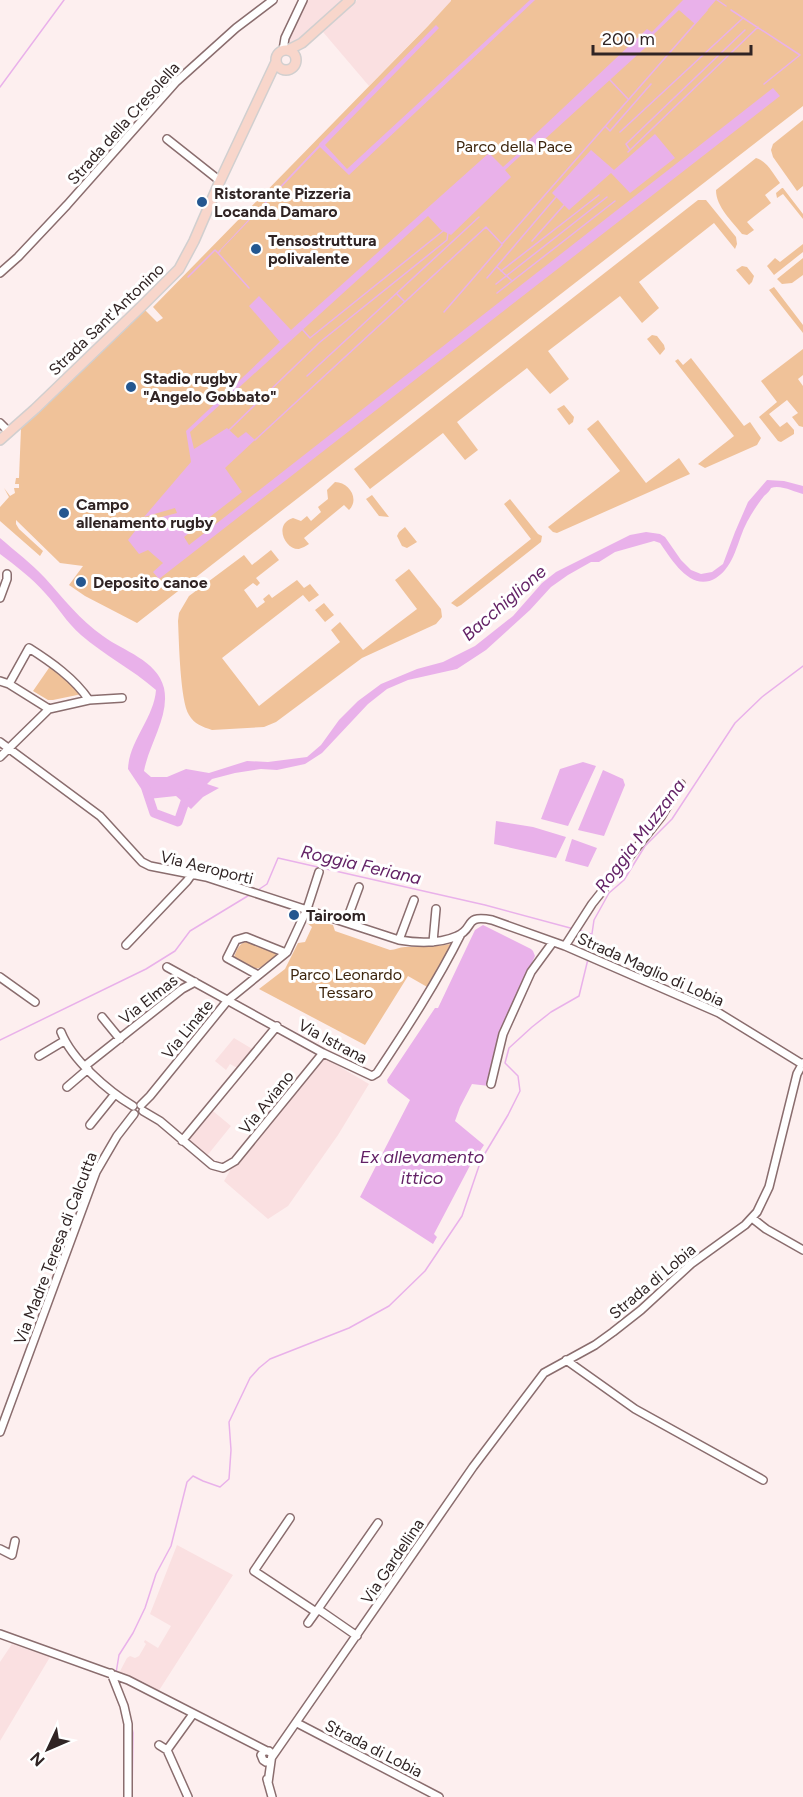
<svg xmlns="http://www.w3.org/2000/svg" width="803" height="1797" viewBox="0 0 803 1797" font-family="Figtree,sans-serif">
  <rect width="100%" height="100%" fill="#fdefef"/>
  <path fill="#fae0e1" d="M306,0H346L295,46L288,42Z
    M357,0H451L452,1L369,86L323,32Z
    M234,1038L254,1050L239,1069L230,1064L226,1070L215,1061Z
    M323,1057L369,1084L338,1135L288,1206L268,1219L224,1181L231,1169Z
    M213,1111L231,1126L206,1157L189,1143V1140Z
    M177,1545L233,1575L158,1692L149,1690L119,1673L127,1658L130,1656L135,1658L139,1656L146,1644L144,1642L145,1640L158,1648L171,1626L150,1614Z
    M12,1644L50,1657L0,1741V1662Z"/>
  <path fill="#f0c299" d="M451,0H803V106L137,623L85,596L69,585L83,566L60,563L16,520V524L19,529L43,551L40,556L0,521V507L9,497L4,488L10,496L15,493L14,488H19V484H15L16,478H19L21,428L145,310L157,322L163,318L153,307L428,26L451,1Z
    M803,120V186L797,191L773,157L771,150L773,144Z
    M756,158C767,161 773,174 780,183L765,195L771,203L747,222L754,230L747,235L742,234C732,221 716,207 716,190Z
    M782,188H783L803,214V219L783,194L777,198L776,193Z
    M698,200H706L736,237L737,244L735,249L714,223L639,282L659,308L642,323L620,296L548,351L569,379L550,394L527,368L457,422L478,450L465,460L443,433L370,489L354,469Z
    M803,244V252L774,275L767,266L775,258L780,262Z
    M803,258V275L792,283L782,284L777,279Z
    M742,266L747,267L754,276L752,282L749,285L736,270Z
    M774,287L803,325V333L769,290Z
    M652,335L657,336L664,345L665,349L660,355L647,339Z
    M803,349V375L798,379L803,386V427L799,426L792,417L798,413L787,400L769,414L780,427L787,422L794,430V434L781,442L778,441L759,417L777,402L761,381Z
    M691,358L744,426L750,422L761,438L757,445L705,468L698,464L734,436L675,361L678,359L683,365Z
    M564,405L574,417L573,422L569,425L557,409Z
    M598,420L646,483L679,458L690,474L557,533L553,532L548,527L620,471L587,429Z
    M335,482C349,482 360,499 349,510L344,505L304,538L309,544C306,546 302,548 299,549C285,550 273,524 293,518L301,521L307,516L311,521L321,512L318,507L328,499L327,490Z
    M372,495L389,517L379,516L366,499Z
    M510,499L538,534L542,536L541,542L461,605L457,607L451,603L531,539L504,504Z
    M405,527L417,542L407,548L402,546L397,536L399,532Z
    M271,550L279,560L256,578L260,583L257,586L253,583L244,590L257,608L265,602L263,599L269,594L272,598L297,580L304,588L310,584L319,595L309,602L303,595L222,658L259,706L340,642L331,630L340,622L363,650L417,609L395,580L409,569L441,609L442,617L436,624L362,658L276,722L264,727L212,730C203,727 194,724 189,715C180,701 179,640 178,621L179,613L189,596L244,555L252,565Z
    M324,603L334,615L325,622L315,610Z
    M51,665L82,694L53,700H48L33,691Z
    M312,917L321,920V922L333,925L335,931L390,950C396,950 399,947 405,947C420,947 434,947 450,944L452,945L429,988L408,976L365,1045L259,989L285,969L298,943L305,942L312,927L307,923Z
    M248,941L275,952L277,956C253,974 258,971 234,957C237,949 239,943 248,941Z"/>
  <path fill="#e9b1ea" d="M530,0H535L349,175L320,147L220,251H219L319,145V144L436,25L439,28L325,145L347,169Z
    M683,0H716L695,24L679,10L654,34L656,38L534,149L531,146L505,170L511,177L451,235L441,230L428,216L190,432L194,449L227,428L238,438L246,432L255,440L225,468L242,492L184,537L189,545L773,88L780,96L159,579L153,572L163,563L148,550L139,554L128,540L142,522L177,513L175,508L144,517L191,462L186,431L280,342L249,306L259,296L291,330L489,153L503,167L529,144L527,142L647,29L652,32Z
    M655,134L675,158L630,193L611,173L569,210L552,193L591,150L614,170Z
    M767,480L784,481L803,486V494C795,492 780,484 771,488C771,489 766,495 765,495C758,503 752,513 747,522C737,541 735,566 716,578C691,593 672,560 660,543L654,541L615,552L599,562H591L568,575L551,587L530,610L486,650L457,669L408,680L387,689L368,704L322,753L305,764L277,770L261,769L235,773L212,779L207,784L219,788L203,797L191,809L176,796L148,799L128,769C129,741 154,718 156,690C132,669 104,655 81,635C67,623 58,607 45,593C32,578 16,566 0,554V538C15,551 31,563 45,578C63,598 80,620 103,636C123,651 157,660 164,688C170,716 149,744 144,771L151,777H167L186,769L209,773L247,761L268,762L307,757L321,745L339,720L358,701L381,684L417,669L443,662L475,646L513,616L542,583L556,572L630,535L646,532L660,534L665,537L681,560L691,570L701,574L712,572L723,564L735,532L748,502Z
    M583,762L596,766L568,826L541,819L560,769Z
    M603,770L623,779L625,785L604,836L578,830Z
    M496,821L533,827L566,837L556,858L494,844Z
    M572,839L597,848L588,867L565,861Z
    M483,925L531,949L533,951L535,956L514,1001L489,1086L472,1084L460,1107L455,1121L484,1145L480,1151L477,1150L474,1158L434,1234L437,1237L433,1244L360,1197L410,1100L388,1083L387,1080L435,1008H438L475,930Z"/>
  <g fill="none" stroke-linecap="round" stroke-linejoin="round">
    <path stroke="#e9b1ea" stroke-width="1.5" d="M717,0L726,6
      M731,10L800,55L764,84
      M610,80L628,99
      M0,87L64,0
      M606,127L610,131L651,84
      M620,132L743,18
      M630,150L626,144L745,30
      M628,152L758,27
      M532,241L564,205
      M218,253L249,288
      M497,267L511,280
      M501,271L599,195
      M188,277L215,250L218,253L220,251
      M487,278L556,197
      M496,284L607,197
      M497,293L615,201
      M397,294L404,301
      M444,312L502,245
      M302,329L310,338L443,231
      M307,376L479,217
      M229,430L320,342L447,240L448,233
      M255,440L486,227L502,244L707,10
      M258,890L267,884L278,858L485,905L574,929
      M579,930L591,934
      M589,954L594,920L609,893L624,880L645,846L672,819L735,723L762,697L803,666
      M0,1040L146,969L175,951L190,931L251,894
      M116,1673L119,1655L133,1633L145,1608L156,1574L171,1546L187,1482L193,1476L203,1481L220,1487L229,1479L231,1450L229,1422L250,1378L259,1368L270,1359L349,1328L389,1306L425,1271L462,1216L481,1160L508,1115L520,1091L518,1076L505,1063L509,1048L532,1027L551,1012L579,996L588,959
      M131,1723L133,1733L132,1797"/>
    <path stroke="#e9b1ea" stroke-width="9" d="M146,789L154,813L178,822L188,793"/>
    <defs>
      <path id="minor" d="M283,50L285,38L303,0
        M167,139L220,181
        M0,273L18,257L67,205L176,82L236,28L273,0
        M0,423L9,432
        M0,598L7,579V574
        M0,681L9,684L49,709
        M9,684L29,648C51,662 74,678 89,700
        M0,742L100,816L142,862L150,866L206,877L399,940C417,943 439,944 457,936C475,929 463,914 492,920L565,946
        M0,757L49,709L89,700L122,698
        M681,784L661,817L592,904L565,946L719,1013L802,1064
        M346,922L359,887
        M399,940L414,900
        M433,942L436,909
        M126,945L187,881L192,874
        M167,967L323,1053L372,1076L377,1073C407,1028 437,982 461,934
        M258,975L227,958L236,940L246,937L286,953
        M0,977L35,1002
        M102,1017L120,1039
        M61,1032C72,1060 108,1091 133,1106
        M39,1056L64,1041
        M85,1066L182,989L195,982
        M491,1084L503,1034L531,972L553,942
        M67,1087L88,1069
        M141,1105L150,1096L228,1000L287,952L307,909L319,872
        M143,1111L160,1121L212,1165L223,1168L235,1161L323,1053
        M90,1125L115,1094
        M182,1141L277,1026
        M752,1218L766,1229L803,1250
        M566,1360L635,1409L763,1480
        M0,1432L96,1172L117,1136L134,1114
        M290,1518L254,1571L316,1612
        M0,1549L12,1555L15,1541
        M318,1609L378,1523
        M308,1623L318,1609L357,1636
        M0,1634L128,1680L267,1751
        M111,1673L124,1706L128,1724V1797
        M297,1723L439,1797
        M159,1745L167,1750L193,1714
        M167,1750L188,1797
        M272,1757L473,1467L544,1373L595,1345L613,1332L641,1310L691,1264L745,1225L757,1212L769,1187L797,1074L803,1063
        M267,1779L272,1797
        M268,1783L272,1754L269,1751H264L261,1755L263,1760L266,1762L270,1761"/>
      <path id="major" d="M288,50L302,43L350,0
        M276 60a10 10 0 1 1 20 0a10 10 0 1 1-20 0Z
        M0,440L35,409L144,304L179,269L194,241L220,181L276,62"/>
    </defs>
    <use href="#minor" stroke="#8a6d6e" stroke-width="10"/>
    <use href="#major" stroke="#d1cfcf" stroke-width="12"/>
    <use href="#minor" stroke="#fff" stroke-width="7"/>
    <use href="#major" stroke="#f8d6cb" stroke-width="9"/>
  </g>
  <g fill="#245790" stroke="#fff" stroke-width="2">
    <circle cx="202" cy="202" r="6"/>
    <circle cx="256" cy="249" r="6"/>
    <circle cx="131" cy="387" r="6"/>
    <circle cx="64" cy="513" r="6"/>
    <circle cx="81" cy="582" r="6"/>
    <circle cx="294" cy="915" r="6"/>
  </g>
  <g text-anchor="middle" stroke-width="6" stroke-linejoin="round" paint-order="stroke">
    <g font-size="16" fill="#302424" stroke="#fff">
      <text transform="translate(123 123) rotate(-48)" y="6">Strada della Cresolella</text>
      <text transform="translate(106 319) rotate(-44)" y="6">Strada Sant'Antonino</text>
      <text transform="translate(207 867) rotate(14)" y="6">Via Aeroporti</text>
      <text transform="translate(651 969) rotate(24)" y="6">Strada Maglio di Lobia</text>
      <text transform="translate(148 999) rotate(-38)" y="6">Via Elmas</text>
      <text transform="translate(187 1029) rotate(-51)" y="6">Via Linate</text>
      <text transform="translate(333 1041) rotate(28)" y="6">Via Istrana</text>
      <text transform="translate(266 1102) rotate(-51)" y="6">Via Aviano</text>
      <text transform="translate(55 1248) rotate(-69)" y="6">Via Madre Teresa di Calcutta</text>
      <text transform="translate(652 1281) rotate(-40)" y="6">Strada di Lobia</text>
      <text transform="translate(392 1561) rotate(-56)" y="6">Via Gardellina</text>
      <text transform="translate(374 1748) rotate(27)" y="6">Strada di Lobia</text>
    </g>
    <g font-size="16" fill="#3d250d" stroke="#fff">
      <text x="514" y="152">Parco della Pace</text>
      <text x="346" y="980">Parco Leonardo<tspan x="346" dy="18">Tessaro</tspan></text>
    </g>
    <g font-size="16" font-weight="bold" fill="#302424" stroke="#fff" text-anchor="start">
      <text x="214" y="199">Ristorante Pizzeria<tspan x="214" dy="18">Locanda Damaro</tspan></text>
      <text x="268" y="246">Tensostruttura<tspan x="268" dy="18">polivalente</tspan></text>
      <text x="143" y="384">Stadio rugby<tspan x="143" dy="18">"Angelo Gobbato"</tspan></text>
      <text x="76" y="510">Campo<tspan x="76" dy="18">allenamento rugby</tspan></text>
      <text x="93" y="588">Deposito canoe</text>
      <text x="306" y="921">Tairoom</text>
    </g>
    <g font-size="18" font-style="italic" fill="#632266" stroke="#fff">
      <text transform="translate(504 603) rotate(-41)" y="6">Bacchiglione</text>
      <text transform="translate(640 836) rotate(-53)" y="6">Roggia Muzzana</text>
      <text transform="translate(361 865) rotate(13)" y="6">Roggia Feriana</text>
      <text x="422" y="1163">Ex allevamento<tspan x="422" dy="21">ittico</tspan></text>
    </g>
  </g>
  <g transform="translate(48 1749) rotate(226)" stroke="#ffffff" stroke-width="4.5" paint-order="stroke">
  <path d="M0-4.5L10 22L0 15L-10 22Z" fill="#302424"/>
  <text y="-9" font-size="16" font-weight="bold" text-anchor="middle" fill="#302424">N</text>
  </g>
  <path d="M593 45v9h158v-9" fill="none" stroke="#302424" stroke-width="3"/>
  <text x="602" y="45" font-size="18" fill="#302424" stroke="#ffffff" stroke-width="4.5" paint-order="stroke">200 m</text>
</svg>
